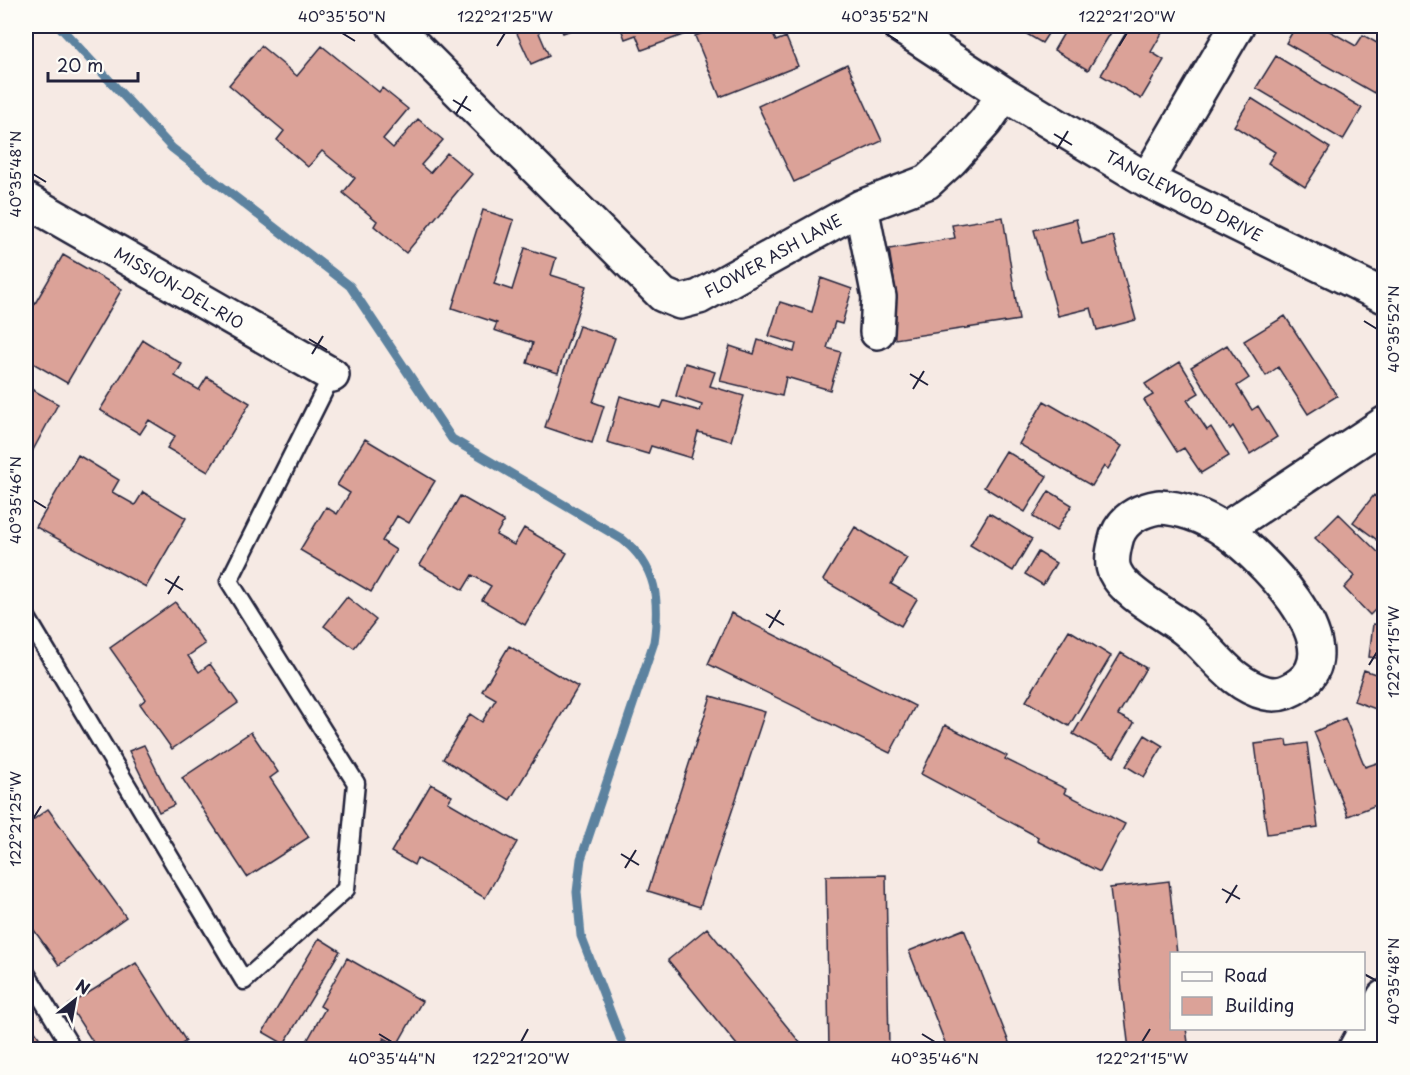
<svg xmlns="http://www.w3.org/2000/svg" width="1410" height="1075" viewBox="0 0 1410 1075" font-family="'Playpen Sans',sans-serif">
  <rect width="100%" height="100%" fill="#f6eae4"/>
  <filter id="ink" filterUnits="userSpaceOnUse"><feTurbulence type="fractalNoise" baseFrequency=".0167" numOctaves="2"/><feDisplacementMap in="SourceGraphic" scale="12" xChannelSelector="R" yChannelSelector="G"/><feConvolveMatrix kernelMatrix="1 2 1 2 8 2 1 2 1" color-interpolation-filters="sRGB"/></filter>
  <g filter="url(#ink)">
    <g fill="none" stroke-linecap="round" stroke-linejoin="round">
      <path stroke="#5b829f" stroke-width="9" d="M59,26L172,148L350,286L452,439L622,539C657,566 660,601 654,642L581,859L577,892L581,936L625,1050"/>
    </g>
    <path fill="#dba298" stroke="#22223b" stroke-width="1.5" d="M522,26H536L549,56L531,64L515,29Z
      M560,26H582L563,33Z
      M620,26H707L642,50L636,35L625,39Z
      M721,26H769L776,41L786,37L798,66L720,97L695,36Z
      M1013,26H1053L1042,43Z
      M1068,26H1115L1088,70L1054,50Z
      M1130,26H1166L1151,52L1164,60L1141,99L1101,75Z
      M1296,26H1321L1356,46L1363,35L1384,47V74L1374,93L1286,43Z
      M261,46L297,76L322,46L379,92L382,88L408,109L383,139L393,148L418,119L443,140L421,165L430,173L447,153L472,174L406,253L374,226L377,221L343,193L355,178L322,151L308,167L277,140L284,131L229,85Z
      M1276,56L1362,108L1343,140L1256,88Z
      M847,64L882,141L794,182L758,106Z
      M1251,98L1330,148L1305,187L1268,163L1275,152L1234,126Z
      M483,210L514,220L494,284L512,290L525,248L556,258L551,275L586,286L558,373L527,363L533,343L494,330L497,323L452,308Z
      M1003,217L1019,320L895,339L888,294L896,293L889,249L955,238L952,225Z
      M1076,219L1082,244L1113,236L1136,320L1097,330L1091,308L1058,316L1034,230Z
      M63,255L122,289L67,383L26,359V319Z
      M821,278L852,289L842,324L835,322L827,348L841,352L830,390L786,377L782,396L720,381L730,346L754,354L758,340L794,352L796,344L769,336L780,302L812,312Z
      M1285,316L1337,396L1308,414L1278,367L1266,376L1244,341Z
      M579,326L615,338L593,402L604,406L592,443L545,427Z
      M143,340L182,364L175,376L199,390L207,377L250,403L208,472L167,448L175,436L149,420L140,434L100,410Z
      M1227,345L1249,378L1237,386L1252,410L1258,406L1277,437L1250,454L1233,426L1230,429L1191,367Z
      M1180,362L1199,393L1187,400L1207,430L1211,427L1229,456L1201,473L1184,448L1177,452L1144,400L1153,395L1145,384Z
      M685,363L715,372L710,386L744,396L731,441L698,432L691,458L651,446L648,454L607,442L620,396L661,408L664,401L700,411L702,405L676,396Z
      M26,386L58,404L26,463Z
      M1044,401L1122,446L1108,469L1104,466L1092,486L1019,444Z
      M365,439L435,481L409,523L397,516L382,541L396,550L371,592L300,550L326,507L337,514L350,493L337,485Z
      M1006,451L1047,476L1025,512L984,487Z
      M78,455L119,480L112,492L135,505L143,492L186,518L146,587L36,527Z
      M1049,491L1072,505L1056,531L1033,517Z
      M1374,495L1384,504V540L1382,538L1380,542L1353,522Z
      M460,496L504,521L496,535L514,545L524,528L567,553L525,625L482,600L491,586L472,575L463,590L420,565Z
      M989,513L1032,539L1013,571L970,545Z
      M1339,514L1384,558V601L1370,615L1344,588L1355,576L1315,538Z
      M855,527L907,558L891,584L917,599L901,626L823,580Z
      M1038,552L1056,563L1043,585L1025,574Z
      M347,597L376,620L354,648L324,626Z
      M175,602L205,644L188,656L199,672L210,664L238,703L172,749L140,704L146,699L110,648Z
      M731,613L915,706L890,753L708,664Z
      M1373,624L1384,625V659L1369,657Z
      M1069,630L1111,656L1069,726L1026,701Z
      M509,646L578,687L510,800L443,759L470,714L482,722L496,699L482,691Z
      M1121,653L1146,668L1118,715L1134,723L1114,757L1073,734Z
      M1364,670L1384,677V712L1354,701Z
      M711,696L765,712L700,907L648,891Z
      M1345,718L1365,767L1380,762L1384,773V802L1348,816L1314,732Z
      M945,725L1007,756L1005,759L1066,789L1064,793L1125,824L1100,872L1037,841L1038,837L921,774Z
      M251,732L278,772L270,778L309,837L247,877L182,778Z
      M1145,735L1163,746L1144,777L1126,766Z
      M1287,740L1288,746L1307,743L1318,827L1267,834L1255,744Z
      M144,745L174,805L159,812L129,751Z
      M431,784L452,796L448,802L517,842L485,898L417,858L414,865L391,852Z
      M48,809L126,917L59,965L26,919V825Z
      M886,875L889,1050H829L826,876Z
      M1169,881L1177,954H1172V1028H1186L1189,1050H1129L1110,888Z
      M707,928L806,1050H741L668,960Z
      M964,929L1012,1050H948L909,951Z
      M319,938L340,951L284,1044L263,1032Z
      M347,958L422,1001L397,1045L384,1038L378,1050H302L325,1009L320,1006Z
      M136,963L186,1041L173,1050H98L69,1005Z
      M31,1026L48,1050H26V1030Z"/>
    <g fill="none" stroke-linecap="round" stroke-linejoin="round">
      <defs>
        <path id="service" d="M26,616L244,981L346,889L356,783L229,581L332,375
          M26,973L73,1050"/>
        <path id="minor" d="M394,26L663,295L680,302L699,297L861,207L927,182L951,160L986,121L1004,94
          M900,26L1004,94L1147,180L1384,296
          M1147,180L1237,26
          M26,200L332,375
          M861,207L879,297L877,332
          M1159,507C1183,508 1203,516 1223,529C1256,551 1354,645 1300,684C1289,692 1279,696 1266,693C1230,684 1212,650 1185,629C1166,614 1125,594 1115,572C1110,562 1114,547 1117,536C1124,518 1141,510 1159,507Z
          M1224,530L1384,424
          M1355,1050L1384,997"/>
      </defs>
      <use href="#service" stroke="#22223b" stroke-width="21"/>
      <use href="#minor" stroke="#22223b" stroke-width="38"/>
      <use href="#service" stroke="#fdfcf7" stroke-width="16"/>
      <use href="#minor" stroke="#fdfcf7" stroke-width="33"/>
    </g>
  </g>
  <path fill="none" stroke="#22223b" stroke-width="2" d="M342,33L355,41M885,33L898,41M497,46L505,33M1119,46L1127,33M453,100L471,111M456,114L467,96M1054,134L1072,145M1057,149L1068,131M33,174L46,182M1364,321L1377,329M309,339L327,350M312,354L323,336M910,374L928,385M913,389L924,371M33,500L46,508M165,579L183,590M168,594L179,576M766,614L784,625M769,628L780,610M1369,665L1377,652M33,819L41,806M621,854L639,865M625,868L636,850M1222,889L1240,899M1226,903L1237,885M1364,974L1377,981M379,1034L392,1042M922,1034L935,1042M521,1042L528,1029M1142,1042L1150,1029"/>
  <g text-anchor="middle" stroke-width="6" stroke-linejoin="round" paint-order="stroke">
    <g font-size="16" fill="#22223b" stroke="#fdfcf7">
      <text transform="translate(1184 196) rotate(28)" y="6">TANGLEWOOD DRIVE</text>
      <text transform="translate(773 256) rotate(-29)" y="6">FLOWER ASH LANE</text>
      <text transform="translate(179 288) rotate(30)" y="6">MISSION-DEL-RIO</text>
    </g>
  </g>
  <rect width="1410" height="1075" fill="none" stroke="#fdfcf7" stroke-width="66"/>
  <rect x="1170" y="952" width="195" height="78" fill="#fdfcf7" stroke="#a5a5ac" stroke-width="1.5"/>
  <rect x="1182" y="972" width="30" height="9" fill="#fdfcf7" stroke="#a5a5ac" stroke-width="1.5"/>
  <text x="1224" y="982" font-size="18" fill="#22223b">Road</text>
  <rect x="1182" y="997" width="30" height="18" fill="#dba298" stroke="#a5a5ac" stroke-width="1.5"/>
  <text x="1224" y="1012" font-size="18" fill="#22223b">Building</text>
  <g transform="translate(75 1000) rotate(31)" stroke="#fdfcf7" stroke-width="4.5" paint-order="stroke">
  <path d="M0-4.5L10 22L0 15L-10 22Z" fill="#22223b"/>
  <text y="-9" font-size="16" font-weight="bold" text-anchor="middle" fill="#22223b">N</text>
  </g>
  <path d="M48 72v9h90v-9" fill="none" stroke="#22223b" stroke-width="3"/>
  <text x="57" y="72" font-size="18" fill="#22223b" stroke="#fdfcf7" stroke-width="4.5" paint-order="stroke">20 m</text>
  <rect x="33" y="33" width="1344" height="1009" fill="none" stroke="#22223b" stroke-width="2"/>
  <g font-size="15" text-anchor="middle" fill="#22223b">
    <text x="342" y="22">40°35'50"N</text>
    <text x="505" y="22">122°21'25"W</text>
    <text x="885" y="22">40°35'52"N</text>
    <text x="1127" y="22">122°21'20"W</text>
    <text transform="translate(16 174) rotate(-90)" y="5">40°35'48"N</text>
    <text transform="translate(1394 329) rotate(-90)" y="5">40°35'52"N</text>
    <text transform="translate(16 500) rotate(-90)" y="5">40°35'46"N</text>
    <text transform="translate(1394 652) rotate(-90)" y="5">122°21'15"W</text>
    <text transform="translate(16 819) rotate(-90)" y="5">122°21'25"W</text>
    <text transform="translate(1394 981) rotate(-90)" y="5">40°35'48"N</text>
    <text x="392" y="1064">40°35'44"N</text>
    <text x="521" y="1064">122°21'20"W</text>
    <text x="935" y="1064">40°35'46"N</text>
    <text x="1142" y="1064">122°21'15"W</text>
  </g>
</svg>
